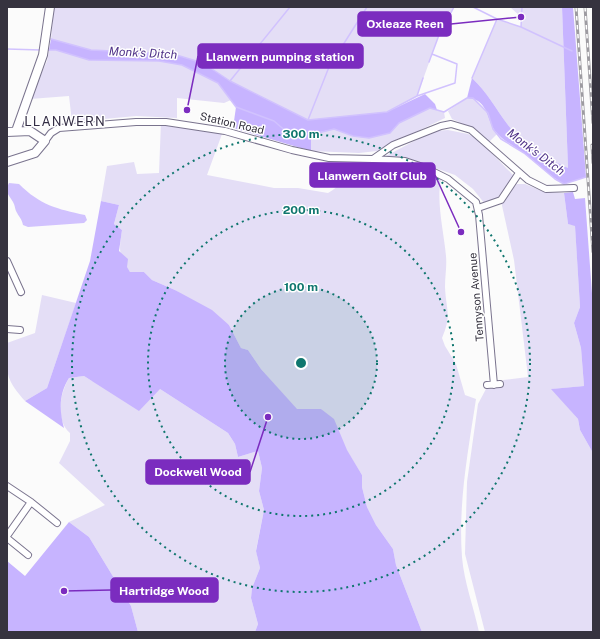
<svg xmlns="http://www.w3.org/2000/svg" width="600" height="639" viewBox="0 0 600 639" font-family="'Public Sans',sans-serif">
  <rect width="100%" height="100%" fill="#fbfbfb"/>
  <path fill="#e4def6" d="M54,7H454L439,35L417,96L387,112L308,120L230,81L203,63L173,54L91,50L51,39Z
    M510,7H562L568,169C547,158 522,145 508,125C496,109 487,92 472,78L497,19L521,27V17Z
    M49,50H56L89,60L158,61L182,65L218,83L231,100L224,103L177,98V118L136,116L72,122L69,96L30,99L47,61Z
    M467,98H473L488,113L493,129L497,134L489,142L477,130L452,119L448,111Z
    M430,108L444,112L445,118L377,151L359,153L311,151L310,134L334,129L353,136L369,138L390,133L399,123Z
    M161,122L222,134L207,175L274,188H298L328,193C341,186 347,175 352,161C386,162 411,162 441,179C436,202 444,232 446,256C447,266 445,276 445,287C446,310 452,315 442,338L445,346L456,364L465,395L476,399C468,452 458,504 462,557C464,582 474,608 479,632H422L396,565L393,549L376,525L367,507L362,487V475L321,409L297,410L261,369L248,350L241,348L229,325L175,290L152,280L144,272H130C118,254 119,251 122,230L114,224L119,205L101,201L107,166L134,162L137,174L159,173Z
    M448,130L468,134L478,139L514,176C506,190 501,198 485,204L473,189L455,175L418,162L386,156L433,131Z
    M517,184H525L544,192L564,193L568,224L575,225L580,307L574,323L581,348L584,386L552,389L578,419L580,430L593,453V632H485L465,554L467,482L478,404L486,389L504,386L503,380L528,377L514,260L501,201Z
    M42,295L76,303L47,388L25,401C4,377 7,373 7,343L35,333Z
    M84,376L92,381L160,389L228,433L235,444L238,457L258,451L262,468L259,491L264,510L256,550L260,568L252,588L251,598L258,624L255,632H138L131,606L89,537L69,522L105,505L59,463L70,441V433C55,420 60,393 69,378Z"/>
  <path fill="#c7b4ff" d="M562,7H573L586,177L564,184C549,176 538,163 524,153C514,146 503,141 495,131C486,118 488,99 467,98L472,78C487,92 496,109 508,125C522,144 547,159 568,168Z
    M51,39L91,50L173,54L203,63L230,81L308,120L387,112L425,94L435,104L437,110L430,108L399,123L390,133L369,138L353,136L334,129L311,134V151L233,128L236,107L218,83L182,65L158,61L89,60L56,50H49Z
    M573,192L575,199L585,198L593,307V453L580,430L578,419L551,389L584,386L581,348L574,323L580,307L575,226L568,224L564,193Z
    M101,201L119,205L114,224L122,230L119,251L128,259L127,267L130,272H144L152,280L175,290L212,310L229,325L241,348L248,350L261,369L297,409H321L334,419L347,450L362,475V487L367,507L376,525L393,549L396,565L422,632H255L258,624L251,598L252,588L260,568L256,551L264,510L259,491L262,468L258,451L238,457L235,444L228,433L160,389L139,411L84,376L69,378C59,394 59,410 64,428L25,401L47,388L90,261Z
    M69,522L89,537L131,606L138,632H7V561L25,576Z"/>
  <path fill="#d1c2fe" d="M9,183L19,184C40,205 57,209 85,215L87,220L84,223L28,227L23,225C22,219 19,217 16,211C15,209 15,205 13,202C9,195 4,192 9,183Z"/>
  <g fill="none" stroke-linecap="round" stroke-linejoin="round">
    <path stroke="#d1c2fe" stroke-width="1.5" d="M473,7L497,19L521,27L572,51
      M521,27L522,7
      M51,39L91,50L173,54L203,63L230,81L308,120L387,112L417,96L455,83L457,64L432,54
      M7,49L41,50
      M47,50H56L89,60L159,61L182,65L218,83L236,107L274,121L288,133L314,134L334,129L353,136L369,138L390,133L399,123L430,108L444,112L467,98H473L488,113L493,129L501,139L524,153L555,179L564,184L586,177
      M429,62L439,35L454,7
      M472,78L497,19
      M230,81L290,7
      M417,96L423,78
      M308,120L329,67L367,7"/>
    <defs>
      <path id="minor" d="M45,141L51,133L59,128L136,122H166L225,131L292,150L329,158L373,159L393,145L441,126L451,124L471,130L528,180L546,189L574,188
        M373,159L405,161L426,168L448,179L476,202L479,215L494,385
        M478,208L501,200L519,173
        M7,261L21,292
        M7,329L20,330
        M487,385L500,384
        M7,486L31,502L57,523
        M7,536L31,502
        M7,538L28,555"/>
      <path id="tertiary" d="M16,131L43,55L50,7
        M7,132L30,131L45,141L35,153L7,162"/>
    </defs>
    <use href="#minor" stroke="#7a748e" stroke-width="8"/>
    <use href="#tertiary" stroke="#7a748e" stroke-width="10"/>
    <use href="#minor" stroke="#fff" stroke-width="6"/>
    <use href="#tertiary" stroke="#fff" stroke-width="8"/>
    <defs>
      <path id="rail" d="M576,7L593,252
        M585,7L593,123
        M592,145L593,163"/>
    </defs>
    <use href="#rail" stroke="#9d9ba1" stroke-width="3"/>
    <use href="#rail" stroke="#fff" stroke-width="1.5" stroke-dasharray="4.5" stroke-linecap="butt"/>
  </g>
  <circle cx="301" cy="363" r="76" fill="#0f766e" fill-opacity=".12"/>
  <g fill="none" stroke="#0f766e" stroke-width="2" stroke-dasharray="2 4">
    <circle cx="301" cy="363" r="76"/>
    <circle cx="301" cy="363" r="153"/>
    <circle cx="301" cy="363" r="229"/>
  </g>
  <g text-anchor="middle" stroke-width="3" stroke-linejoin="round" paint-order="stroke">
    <g font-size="11" fill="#36333f" stroke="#fff">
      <text transform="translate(232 123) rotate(13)" y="4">Station Road</text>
      <text transform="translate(476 297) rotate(-95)" y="4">Tennyson Avenue</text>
    </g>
    <g font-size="12" font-style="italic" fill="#513489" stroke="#fff">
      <text transform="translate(143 53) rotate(3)" y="4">Monk's Ditch</text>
      <text transform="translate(536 152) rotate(37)" y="4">Monk's Ditch</text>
    </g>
    <g font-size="13" letter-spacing="1" fill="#332d44" stroke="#fff">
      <text x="65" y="126">LLANWERN</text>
    </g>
  </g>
  <circle cx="301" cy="363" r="6" fill="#0f766e" stroke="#fff" stroke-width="2"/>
  <g font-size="12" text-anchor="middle" font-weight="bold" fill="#0f766e" stroke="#fff" stroke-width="3" stroke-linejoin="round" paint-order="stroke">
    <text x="301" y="138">300 m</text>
    <text x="301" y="214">200 m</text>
    <text x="301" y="291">100 m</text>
  </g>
  <path fill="none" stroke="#7b2cbf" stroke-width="1.5" d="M521 17L451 24M187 110L198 56M461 232L435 175M268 417L250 472M64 591L111 590"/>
  <g fill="#7b2cbf" stroke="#fff" stroke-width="1.5">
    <circle cx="521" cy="17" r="4"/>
    <circle cx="187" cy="110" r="4"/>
    <circle cx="461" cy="232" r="4"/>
    <circle cx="268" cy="417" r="4"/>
    <circle cx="64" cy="591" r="4"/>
  </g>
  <g fill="#7b2cbf" stroke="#7b2cbf" stroke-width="1.5">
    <rect x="358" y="12" width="93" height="24" rx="4"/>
    <rect x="198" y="44" width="165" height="24" rx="4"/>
    <rect x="310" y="163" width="125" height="24" rx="4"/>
    <rect x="146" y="460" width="104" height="24" rx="4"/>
    <rect x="111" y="578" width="107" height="24" rx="4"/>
  </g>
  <g font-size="12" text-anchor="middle" font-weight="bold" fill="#fff">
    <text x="405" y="28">Oxleaze Reen</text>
    <text x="280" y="61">Llanwern pumping station</text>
    <text x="372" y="180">Llanwern Golf Club</text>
    <text x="198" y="476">Dockwell Wood</text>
    <text x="164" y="595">Hartridge Wood</text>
  </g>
  <rect width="600" height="639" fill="none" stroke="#36333f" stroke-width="16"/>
</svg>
